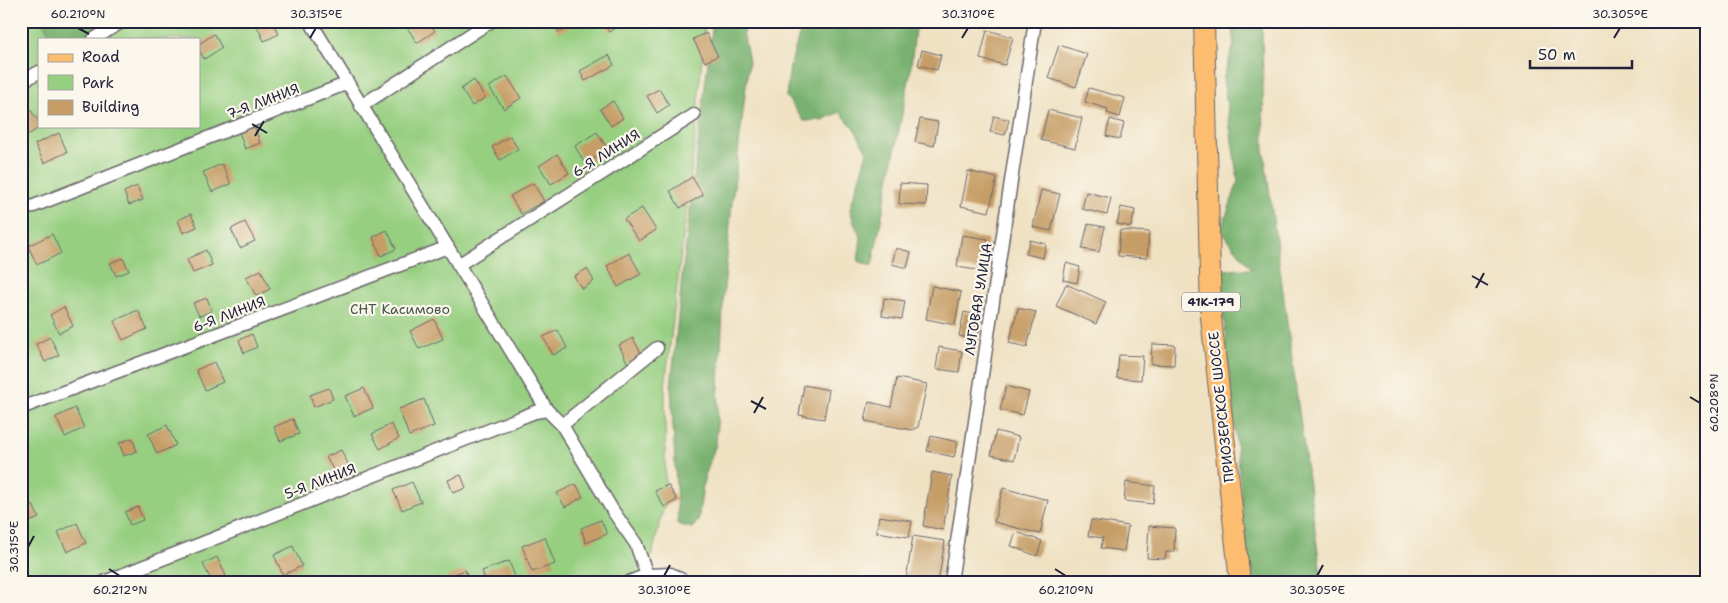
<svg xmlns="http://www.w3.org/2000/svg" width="1728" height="603" viewBox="0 0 1728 603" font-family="'Shantell Sans',sans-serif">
  <rect width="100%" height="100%" fill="#fbf7ec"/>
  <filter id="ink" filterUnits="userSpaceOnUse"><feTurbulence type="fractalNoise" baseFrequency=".02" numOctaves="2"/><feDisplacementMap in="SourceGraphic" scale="10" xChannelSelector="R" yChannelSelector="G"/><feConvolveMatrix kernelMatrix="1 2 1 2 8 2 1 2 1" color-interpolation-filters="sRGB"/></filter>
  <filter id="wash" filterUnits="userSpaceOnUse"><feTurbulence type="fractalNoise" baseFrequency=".0096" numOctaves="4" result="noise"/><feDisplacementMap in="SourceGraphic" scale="20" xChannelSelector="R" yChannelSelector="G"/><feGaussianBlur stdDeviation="1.12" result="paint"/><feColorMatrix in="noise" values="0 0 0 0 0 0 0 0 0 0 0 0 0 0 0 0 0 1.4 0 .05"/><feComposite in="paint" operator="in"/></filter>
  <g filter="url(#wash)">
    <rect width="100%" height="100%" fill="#efe1c2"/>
    <path fill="#97cf81" stroke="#5c785e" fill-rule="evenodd" d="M21,21H705L696,130L665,386V502L649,566L653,582H21ZM39,39H199V126H39Z"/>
    <path fill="#79b26f" stroke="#4e6a55" d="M42,21H106L79,39H53Z
      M713,21H741L749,62L732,203L724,289L716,444L704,479L698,521L692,528L678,524L671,387L682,277Z
      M803,21H916L910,74L872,266L858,261L861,237L854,223L850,209L867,152L854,128L840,112L822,120L804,121L786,96L790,67Z
      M1231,21H1262L1264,151L1322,582H1250L1219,270L1252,269L1221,231L1238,182L1223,79L1234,45Z"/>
    <g id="blocks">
      <path fill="#c69d66" d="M257,21H272L279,34L264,41L255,22Z
        M403,21H428L435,31L417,43Z
        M552,21H568L571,26L559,33Z
        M602,21H625L609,32Z
        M987,30L1013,37L1005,65L980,59Z
        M706,33L718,56L705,62L693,39Z
        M214,34L222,48L204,59L199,50V44Z
        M1059,45L1087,54L1076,87L1048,78Z
        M922,50L941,55L937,70L918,65Z
        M609,55L614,65L585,81L580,71Z
        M507,76L521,98L504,109L489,87Z
        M474,80L485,98L472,106L461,89Z
        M1089,88L1125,98L1120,117L1107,113L1108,109L1085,102Z
        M659,89L669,105L657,113L647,96Z
        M613,101L623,118L611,126L600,109Z
        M30,109L39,122V126H42L28,135L21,124V114Z
        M1048,110L1082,118L1075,148L1041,140Z
        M994,116L1009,120L1005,135L990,132Z
        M920,119L938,122L934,146L915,142Z
        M1110,119L1124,123L1120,139L1106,136Z
        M253,123L260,143L245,149L238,129Z
        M597,132L608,150L585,164L575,146Z
        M59,133L67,152L44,163L35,144Z
        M510,136L518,149L500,160L492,147Z
        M557,154L569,173L551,184L539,166Z
        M222,164L231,184L212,192L203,172Z
        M968,171L997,178L989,212L961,206Z
        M692,177L703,195L680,208L670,191Z
        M533,183L544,201L521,214L510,196Z
        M900,183L927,185L926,205L899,204Z
        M137,186L143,200L129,205L124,192Z
        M1041,190L1060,194L1051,231L1033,227Z
        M1086,192L1111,198L1107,215L1082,209Z
        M1121,207L1135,210L1131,227L1117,224Z
        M642,208L656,230L639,241L624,219Z
        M191,214L197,227L183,233L178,220Z
        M245,222L255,241L240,248L231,229Z
        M1088,224L1105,227L1099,252L1082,249Z
        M387,230L396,249L381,256L373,237Z
        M1120,230L1149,232L1147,258L1118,256Z
        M52,234L61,253L37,265L28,246Z
        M962,235L988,239L983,271L957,267Z
        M1030,240L1046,244L1043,258L1026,254Z
        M896,248L911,252L907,268L892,264Z
        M206,250L212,265L193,273L187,259Z
        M629,253L641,274L618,287L607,266Z
        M123,258L129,271L116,276L110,263Z
        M1066,263L1080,267L1077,283L1063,280Z
        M587,269L594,281L582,289L574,276Z
        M261,270L270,289L256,296L246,277Z
        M1066,284L1106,302L1096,324L1056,306Z
        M932,286L961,292L955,325L926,319Z
        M207,298L212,311L199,316L193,303Z
        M884,298L905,301L902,319L882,316Z
        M64,307L73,326L59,333L50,315Z
        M1018,308L1036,312L1027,347L1009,343Z
        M138,310L147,329L123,340L114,321Z
        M964,312L982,316L977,340L959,336Z
        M434,319L443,339L419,349L410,331Z
        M558,330L567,348L553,355L543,337Z
        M252,334L257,347L244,353L239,340Z
        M50,337L59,355L45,362L36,344Z
        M633,338L643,357L628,364L619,345Z
        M1152,344L1175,345L1174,365L1151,364Z
        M939,347L962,351L959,372L936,369Z
        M1119,355L1143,356L1141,380L1117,378Z
        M214,362L223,382L205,390L196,370Z
        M897,378L927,384L918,427L912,430L865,421L869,402L891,407Z
        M804,385L829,390L824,419L799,415Z
        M1006,386L1029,392L1023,415L1000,410Z
        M329,388L333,399L314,407L310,395Z
        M364,388L373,408L354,416L345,396Z
        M424,399L434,426L409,436L399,409Z
        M75,408L84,428L65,437L56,417Z
        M293,419L299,434L280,441L274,427Z
        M391,424L399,438L380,449L372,434Z
        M167,425L176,445L157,454L148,434Z
        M996,431L1019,437L1014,460L991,455Z
        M931,436L958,442L954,457L927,451Z
        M132,438L137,451L124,456L119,443Z
        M341,450L350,468L336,475L326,457Z
        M932,472L952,476L943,530L923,526Z
        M461,475L466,488L453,493L448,480Z
        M412,482L421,502L402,510L393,490Z
        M1126,482L1155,486L1153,504L1124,501Z
        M576,484L583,497L565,507L557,493Z
        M668,485L677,500L664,507L655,491Z
        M1003,488L1048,500L1040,534L994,522Z
        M33,505L39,518L26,523L21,510Z
        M138,507L143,520L130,525L125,512Z
        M879,516L912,521L909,537L876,532Z
        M601,520L607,534L586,543L581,528Z
        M1091,520L1128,526L1124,551L1101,548L1103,538L1088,536Z
        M77,523L86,543L67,552L58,532Z
        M1149,526L1175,528L1174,552H1166L1165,559L1147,558Z
        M1016,532L1042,541L1037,556L1011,546Z
        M913,536L945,541L938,582L906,580Z
        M545,537L555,564L532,572L522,546Z
        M293,546L302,566L283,575L274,555Z
        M217,557L226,576L212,582L203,564Z
        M509,561L517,582H486L482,571Z
        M465,570L470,582H449L447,577Z"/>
    </g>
  </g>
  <g filter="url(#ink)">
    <use href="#blocks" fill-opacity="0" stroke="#6a656a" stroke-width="1"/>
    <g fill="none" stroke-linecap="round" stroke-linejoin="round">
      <defs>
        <path id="minor" d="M310,21L547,410L562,425L613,511L636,544L647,575V582
          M94,39L123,21
          M21,82L39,72
          M361,106L491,21
          M21,211L348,83
          M458,265L694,115
          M21,408L448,247
          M562,425L657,348
          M104,582L535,412L547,410
          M629,582L647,575L671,574L686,582
          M951,582L1035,21"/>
        <path id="primary" d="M1204,21L1211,317L1240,582"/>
      </defs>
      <use href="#minor" stroke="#6a656a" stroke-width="15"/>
      <use href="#primary" stroke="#6a656a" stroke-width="22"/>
      <use href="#minor" stroke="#fff" stroke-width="12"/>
      <use href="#primary" stroke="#fcbd6f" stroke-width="20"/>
    </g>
  </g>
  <path fill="none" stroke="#22223b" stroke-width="2" d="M78,28L89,34M310,38L316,28M962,38L968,28M1614,38L1620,28M252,124L267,133M255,136L264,121M1472,276L1488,285M1476,288L1484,273M1690,397L1700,403M751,401L766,409M754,413L763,397M28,547L34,536M109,569L120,576M1055,569L1066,576M664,576L670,565M1317,576L1323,565"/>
  <g text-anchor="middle" stroke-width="4.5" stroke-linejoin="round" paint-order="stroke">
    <rect fill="#fbf7ec" stroke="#636270" stroke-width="1" x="1182" y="292.5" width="58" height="19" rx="4"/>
    <g font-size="12" font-weight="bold" fill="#22223b">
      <text x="1211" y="306">41К-179</text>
    </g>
    <g font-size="14" fill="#22223b" stroke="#fbf7ec">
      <text transform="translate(263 101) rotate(-21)" y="5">7-Я ЛИНИЯ</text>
      <text transform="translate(606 153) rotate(-32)" y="5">6-Я ЛИНИЯ</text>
      <text transform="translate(978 299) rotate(-81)" y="5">ЛУГОВАЯ УЛИЦА</text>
      <text transform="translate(229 314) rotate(-21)" y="5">6-Я ЛИНИЯ</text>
      <text transform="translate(1221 407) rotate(-96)" y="5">ПРИОЗЕРСКОЕ ШОССЕ</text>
      <text transform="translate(320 481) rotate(-21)" y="5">5-Я ЛИНИЯ</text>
    </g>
    <g font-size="14" fill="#455650" stroke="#fbf7ec">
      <text x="400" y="314">СНТ Касимово</text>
    </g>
  </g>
  <rect width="1728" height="603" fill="none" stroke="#fbf7ec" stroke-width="55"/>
  <rect x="38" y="38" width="162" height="90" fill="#fbf7ec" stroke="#a4a2a5"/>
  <rect x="48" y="54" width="25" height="8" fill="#fcbd6f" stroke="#a4a2a5"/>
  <text x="82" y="62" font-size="15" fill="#22223b">Road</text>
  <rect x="48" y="75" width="25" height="15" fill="#97cf81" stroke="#a4a2a5"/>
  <text x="82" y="88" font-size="15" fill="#22223b">Park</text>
  <rect x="48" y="100" width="25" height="15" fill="#c69d66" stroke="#a4a2a5"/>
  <text x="82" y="112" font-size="15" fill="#22223b">Building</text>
  <path d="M1530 60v8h102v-8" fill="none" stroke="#22223b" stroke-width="2.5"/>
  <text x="1538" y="60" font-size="15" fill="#22223b" stroke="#fbf7ec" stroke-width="4" paint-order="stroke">50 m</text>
  <rect x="28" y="28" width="1672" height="548" fill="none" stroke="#22223b" stroke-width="2"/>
  <g font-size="12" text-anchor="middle" fill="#22223b">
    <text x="78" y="18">60.210°N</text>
    <text x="316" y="18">30.315°E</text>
    <text x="968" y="18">30.310°E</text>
    <text x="1620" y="18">30.305°E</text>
    <text transform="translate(1714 403) rotate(-90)" y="4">60.208°N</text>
    <text transform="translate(14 547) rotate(-90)" y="4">30.315°E</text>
    <text x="120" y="594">60.212°N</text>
    <text x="664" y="594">30.310°E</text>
    <text x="1066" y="594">60.210°N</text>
    <text x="1317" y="594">30.305°E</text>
  </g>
</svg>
